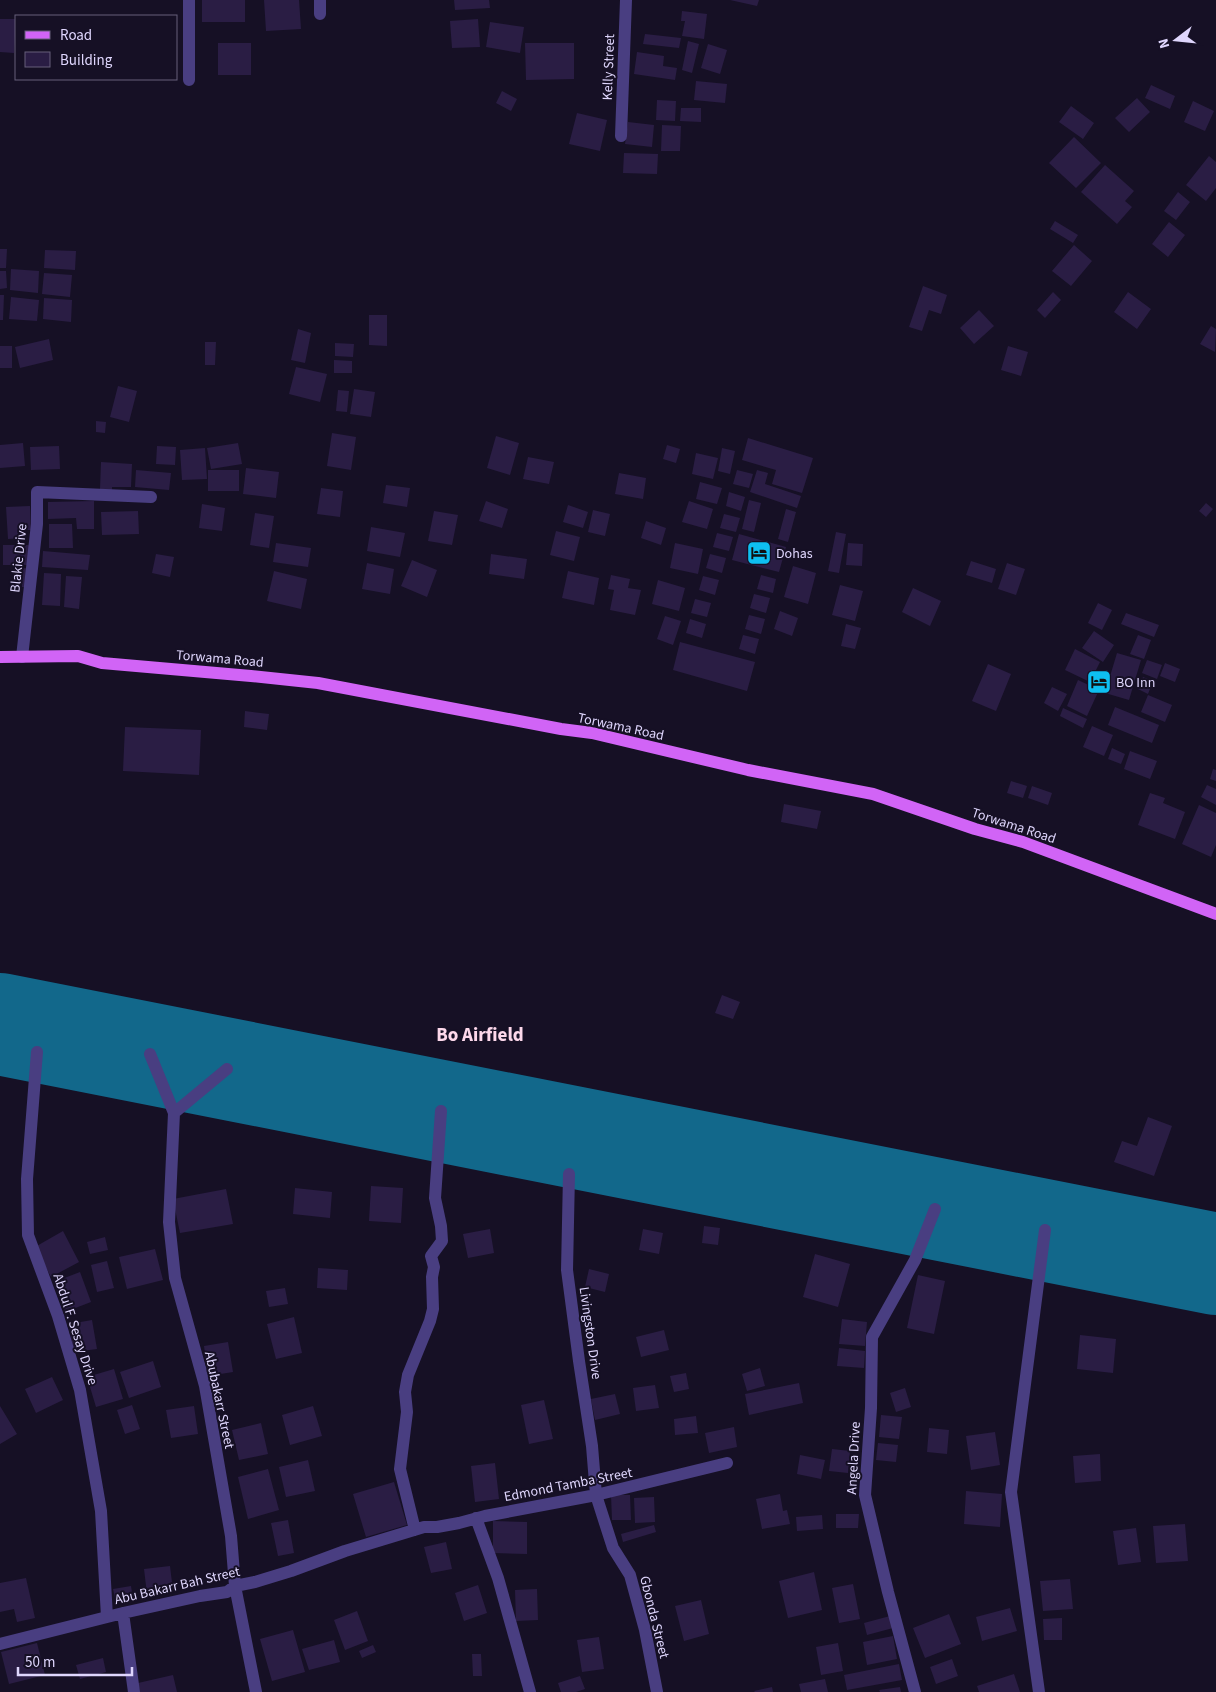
<svg xmlns="http://www.w3.org/2000/svg" width="1216" height="1692" viewBox="0 0 1216 1692" font-family="'Source Sans 3',sans-serif">
  <rect width="100%" height="100%" fill="#161025"/>
  <g fill="none" stroke-linecap="round" stroke-linejoin="round">
    <path stroke="#12688b" stroke-width="102" d="M0,1024L1216,1264"/>
  </g>
  <path fill="#2a1d44" d="M202,0H245V22H202Z
    M264,0H299L301,29L266,31Z
    M454,0H489L490,8L455,10Z
    M730,0H759L757,6Z
    M682,11L707,14L704,39L682,36L685,21H681Z
    M0,19H16L14,53L0,52Z
    M478,19L480,47L452,48L450,21Z
    M490,22L524,27L520,53L486,47Z
    M645,34L681,38L679,48L643,44Z
    M688,41L699,44L692,73L682,70Z
    M218,43H251V75H218Z
    M525,43H574V79L526,80Z
    M708,44L727,50L720,74L701,68Z
    M637,52L664,56L663,66L677,68L675,80L634,74Z
    M696,81L727,84L725,103L694,100Z
    M1151,85L1175,96L1170,109L1145,98Z
    M502,91L517,99L511,111L496,103Z
    M1137,98L1150,112L1129,132L1115,118Z
    M657,100L676,101L675,121L656,120Z
    M1193,101L1214,111L1205,131L1184,122Z
    M1071,106L1094,123L1083,139L1059,122Z
    M681,108H701V122L680,121Z
    M577,113L607,120L600,151L569,144Z
    M628,122L654,125L652,147L625,144Z
    M662,125L681,126L680,151H661Z
    M1074,137L1101,163L1076,188L1049,163Z
    M624,153L658,154L657,174L623,173Z
    M1209,156L1216,162V188L1206,201L1186,185Z
    M1105,165L1134,191L1125,201L1132,207L1117,224L1081,192Z
    M1178,192L1190,202L1176,220L1164,211Z
    M1055,221L1078,235L1073,243L1050,229Z
    M1169,222L1185,235L1168,257L1152,244Z
    M1074,245L1092,261L1071,286L1052,271Z
    M0,249H7L6,268H0Z
    M45,250L76,251L75,270L44,268Z
    M11,269L39,271L38,293L10,290Z
    M0,271H6L7,288L0,289Z
    M44,273L72,275L70,297L42,294Z
    M923,286L947,295L941,314L929,310L922,331L909,327Z
    M1053,292L1061,300L1045,318L1037,310Z
    M1128,292L1151,309L1137,329L1114,312Z
    M0,295H4L3,320H0Z
    M11,297L39,300L37,321L9,319Z
    M44,298L72,300L71,322L43,319Z
    M979,310L994,326L974,344L960,328Z
    M369,315H387V346L369,345Z
    M1211,326L1216,329L1215,352L1200,344Z
    M298,329L311,333L305,363L291,360Z
    M49,339L53,360L20,368L15,347Z
    M205,342H216L215,365H205Z
    M335,343L354,344L353,357L335,356Z
    M0,346H12V368H0Z
    M1008,346L1028,352L1021,376L1001,370Z
    M334,360L352,361V373H334Z
    M296,367L327,374L320,402L289,394Z
    M118,386L137,391L129,422L110,417Z
    M354,389L375,392L371,417L350,414Z
    M338,390L349,391L347,412L336,411Z
    M96,421L106,422L105,433L96,432Z
    M332,433L356,437L351,470L327,466Z
    M496,436L519,443L510,475L487,468Z
    M748,438L813,458L802,493L772,484L776,470L742,460Z
    M23,443L25,466L0,468V445Z
    M238,443L242,464L211,469L207,448Z
    M667,445L680,449L676,463L663,459Z
    M59,446L60,469L31,470L30,447Z
    M157,446L176,447L175,465L156,464Z
    M205,448L207,479L182,480L180,450Z
    M722,448L735,451L730,474L718,471Z
    M696,453L718,458L713,479L692,474Z
    M528,457L554,462L549,484L523,479Z
    M101,462L132,464L131,487H112V490L100,489Z
    M246,468L279,472L276,498L243,494Z
    M136,470L171,473L169,490L135,487Z
    M208,470H239V491H208Z
    M737,470L753,474L749,488L733,484Z
    M757,470L768,473L765,484L801,496L797,508L750,492Z
    M619,473L646,478L643,499L615,494Z
    M700,482L722,488L717,504L696,499Z
    M386,485L410,488L407,507L383,503Z
    M321,488L343,491L340,517L317,514Z
    M729,492L745,497L741,511L726,506Z
    M749,500L761,503L754,532L742,529Z
    M94,501V529H77L76,518L48,519V502Z
    M486,501L508,509L502,528L479,521Z
    M689,501L713,509L707,529L682,522Z
    M1206,503L1213,509L1206,517L1199,511Z
    M202,504L225,508L222,531L199,528Z
    M568,505L588,512L583,528L563,522Z
    M30,506L31,530H26V538L8,539L6,507Z
    M786,509L796,512L788,542L778,539Z
    M593,510L610,514L605,536L588,532Z
    M138,511L139,534L102,535L101,512Z
    M434,511L458,515L452,545L428,541Z
    M255,513L274,516L269,548L250,545Z
    M724,514L740,518L736,532L720,528Z
    M646,521L666,528L661,545L641,538Z
    M49,524H72L73,548H49Z
    M371,527L405,533L400,557L367,551Z
    M556,531L580,537L574,561L550,555Z
    M836,532L846,534L839,573L828,571Z
    M717,533L733,537L729,551L713,547Z
    M739,534L786,547L779,572L732,560Z
    M276,543L311,548L308,567L273,562Z
    M675,543L703,549L698,574L670,568Z
    M848,543L863,544L862,566L846,565Z
    M3,545H30L29,565H3Z
    M43,551L90,555L88,570L42,567Z
    M156,554L174,557L170,577L152,573Z
    M491,554L527,559L524,579L489,574Z
    M710,554L726,558L722,573L706,568Z
    M412,560L437,570L427,597L401,586Z
    M971,561L996,569L992,583L966,575Z
    M367,563L394,569L390,594L362,589Z
    M1007,563L1025,569L1016,595L998,589Z
    M793,566L816,573L808,604L784,597Z
    M23,568L33,569L32,587H22Z
    M274,571L307,579L301,609L267,601Z
    M568,571L599,578L594,605L562,598Z
    M44,573L61,574L60,606L42,605Z
    M611,575L630,579L628,588L641,590L635,615L610,610L614,590L608,589Z
    M761,575L776,579L773,593L757,589Z
    M66,576L82,577L79,609L64,607Z
    M703,576L719,580L715,595L699,590Z
    M658,580L685,588L679,611L652,604Z
    M840,585L863,591L855,621L832,615Z
    M913,588L941,601L930,626L902,612Z
    M754,594L770,598L766,613L750,608Z
    M695,599L711,603L707,617L691,613Z
    M1098,603L1112,610L1102,630L1088,623Z
    M780,611L798,618L792,636L774,629Z
    M1126,613L1159,625L1154,637L1121,624Z
    M749,615L765,619L761,634L745,629Z
    M665,616L681,621L673,645L657,639Z
    M690,619L706,624L702,638L686,633Z
    M846,624L861,628L855,649L841,646Z
    M1094,631L1114,645L1103,662L1082,648Z
    M743,635L759,639L755,654L739,649Z
    M1138,635L1151,640L1144,659L1130,654Z
    M680,642L755,662L747,691L673,670Z
    M1075,649L1100,662L1090,682L1065,670Z
    M1117,653L1141,660L1129,700L1105,693Z
    M1147,660L1162,665L1157,679L1142,673Z
    M1165,663L1180,669L1175,682L1160,676Z
    M988,664L1011,674L996,711L972,701Z
    M1143,677L1153,681L1148,694L1138,689Z
    M1078,680L1099,690L1087,716L1067,706Z
    M1052,687L1067,694L1058,711L1044,703Z
    M1148,695L1172,705L1165,722L1141,712Z
    M1115,707L1159,725L1152,743L1108,725Z
    M1063,708L1087,719L1083,728L1060,716Z
    M245,711L269,714L267,730L244,727Z
    M1092,726L1113,735L1104,756L1083,747Z
    M125,727L201,730L199,775L123,771Z
    M1112,748L1125,754L1121,764L1108,759Z
    M1130,751L1157,761L1150,779L1124,769Z
    M1213,769L1216,770V781L1210,779Z
    M1011,781L1027,786L1023,798L1007,793Z
    M1207,785L1216,789V805L1201,797Z
    M1032,786L1052,793L1048,805L1028,798Z
    M1150,793L1165,798L1163,803L1185,812L1175,839L1138,825Z
    M784,804L821,811L817,829L781,822Z
    M1199,805L1216,813V845L1211,857L1182,844Z
    M722,995L740,1002L733,1019L715,1013Z
    M1148,1117L1172,1126L1154,1176L1114,1162L1122,1141L1137,1146Z
    M371,1186L403,1188L401,1223L369,1221Z
    M295,1188L332,1192L330,1218L293,1214Z
    M226,1189L233,1224L180,1233L173,1199Z
    M704,1226L720,1228L718,1245L702,1243Z
    M490,1229L494,1253L468,1258L463,1234Z
    M643,1229L663,1233L659,1254L639,1250Z
    M63,1231L79,1262L51,1277L35,1247Z
    M105,1237L108,1250L90,1254L87,1242Z
    M155,1249L163,1280L127,1289L119,1257Z
    M815,1254L850,1264L838,1307L803,1297Z
    M107,1261L114,1288L97,1292L91,1265Z
    M318,1268L348,1270L347,1290L317,1288Z
    M589,1269L609,1274L605,1292L585,1287Z
    M80,1272L91,1302L65,1312L54,1282Z
    M918,1275L945,1281L934,1334L907,1328Z
    M285,1288L288,1304L269,1307L266,1291Z
    M294,1317L302,1353L276,1359L267,1324Z
    M842,1319L867,1322L865,1346L839,1344Z
    M92,1320L97,1349L73,1352L69,1324Z
    M664,1330L669,1350L641,1357L636,1337Z
    M1080,1335L1116,1339L1113,1373L1077,1369Z
    M228,1342L233,1372L208,1376L204,1346Z
    M839,1348L865,1351L864,1368L837,1366Z
    M153,1361L161,1387L129,1398L120,1372Z
    M760,1368L765,1386L747,1391L742,1374Z
    M114,1369L123,1399L96,1407L87,1377Z
    M686,1373L689,1389L674,1392L670,1376Z
    M52,1377L63,1400L36,1413L25,1389Z
    M799,1383L803,1403L749,1415L745,1394Z
    M655,1385L659,1408L636,1411L633,1388Z
    M905,1388L911,1407L896,1412L890,1393Z
    M615,1394L620,1414L595,1420L591,1399Z
    M544,1400L553,1439L529,1444L521,1405Z
    M132,1405L140,1429L125,1434L117,1410Z
    M0,1406L17,1434L0,1444Z
    M194,1406L198,1434L171,1438L166,1410Z
    M313,1406L322,1436L290,1445L282,1415Z
    M881,1415L902,1417L899,1439L879,1437Z
    M696,1416L698,1433L675,1435L674,1419Z
    M261,1423L268,1454L239,1460L232,1430Z
    M734,1427L737,1447L709,1453L705,1433Z
    M929,1428L949,1430L947,1454L927,1452Z
    M995,1432L1000,1465L971,1470L966,1436Z
    M878,1443L898,1445L896,1462L876,1460Z
    M832,1449L850,1451L848,1473L829,1471Z
    M1100,1454L1101,1481L1075,1483L1073,1456Z
    M800,1455L825,1460L821,1479L797,1474Z
    M308,1460L315,1491L286,1497L279,1467Z
    M495,1463L499,1499L475,1502L471,1466Z
    M268,1469L279,1510L248,1519L238,1477Z
    M394,1482L407,1525L366,1537L353,1494Z
    M966,1491L1002,1494L1000,1527L964,1524Z
    M780,1494L783,1511L787,1510L790,1524L762,1529L756,1499Z
    M611,1495H630L631,1520H612Z
    M654,1497L655,1522L635,1523L634,1498Z
    M836,1514H859L858,1528H836Z
    M822,1515L823,1529L797,1531L796,1517Z
    M288,1520L294,1553L278,1556L271,1523Z
    M493,1521L527,1522V1554L493,1553Z
    M1185,1524L1188,1561L1156,1563L1153,1526Z
    M654,1525L656,1532L623,1542L621,1534Z
    M1136,1528L1141,1562L1118,1565L1113,1531Z
    M446,1542L452,1569L431,1573L424,1547Z
    M170,1566L173,1591L147,1594L144,1569Z
    M814,1572L822,1610L788,1618L779,1581Z
    M26,1578L35,1618L17,1622L14,1609L0,1612V1583Z
    M1070,1579L1073,1609L1043,1611L1040,1581Z
    M853,1584L860,1619L839,1623L832,1588Z
    M478,1585L487,1613L464,1621L455,1593Z
    M131,1586L133,1599L116,1603L113,1589Z
    M537,1589L538,1620L516,1621L515,1590Z
    M701,1600L709,1634L684,1641L675,1606Z
    M1010,1608L1017,1631L982,1641L976,1617Z
    M357,1611L368,1641L345,1650L334,1620Z
    M949,1614L961,1644L925,1658L913,1628Z
    M890,1616L893,1628L867,1635L864,1623Z
    M1062,1618V1640H1044L1043,1619Z
    M293,1630L305,1672L272,1681L260,1639Z
    M893,1636L897,1659L867,1665L863,1642Z
    M599,1637L604,1669L582,1672L577,1640Z
    M334,1640L340,1662L309,1670L302,1649Z
    M37,1643L45,1675L9,1684L1,1652Z
    M838,1643L843,1671L821,1675L816,1647Z
    M373,1645L376,1652L362,1658L359,1651Z
    M472,1654H481L482,1676H473Z
    M103,1658L106,1672L80,1679L76,1665Z
    M952,1659L958,1676L936,1684L930,1667Z
    M899,1664L902,1680L847,1690L844,1675Z
    M1014,1674L1020,1692H979L977,1686Z
    M173,1675L177,1692H140L138,1683Z
    M580,1676L585,1689L576,1692H561L558,1683Z
    M825,1679L828,1692H801L799,1684Z
    M772,1687L773,1692H755L754,1691Z
    M900,1687L901,1692H880L879,1690Z"/>
  <g fill="none" stroke-linecap="round" stroke-linejoin="round">
    <path stroke="#493e81" stroke-width="12" d="M320,0V14
      M189,80V0
      M621,136L626,0
      M22,657L37,524V492L151,497
      M37,1052L27,1179L28,1235L58,1316L80,1390L101,1511L107,1617
      M150,1054L174,1113L227,1069
      M174,1113L169,1222L175,1278L205,1386L231,1536L235,1586L256,1692
      M569,1174L567,1270L579,1361L592,1446L596,1495L613,1548L630,1575L645,1630L657,1692
      M476,1518L498,1578L530,1692
      M415,1530L400,1469L407,1412L405,1392L408,1375L430,1321L433,1309L432,1277L434,1267L431,1256L442,1241L441,1226L435,1198L441,1111
      M123,1613L134,1692
      M0,1644L123,1613L200,1596L227,1592L235,1586L255,1582L291,1571L345,1551L424,1527H437L459,1523L485,1516L596,1495L727,1463
      M915,1692L888,1592L865,1495L871,1408L872,1337L915,1260L935,1209
      M1039,1692L1011,1492L1045,1230"/>
    <path stroke="#d164f6" stroke-width="12" d="M0,657L78,656L102,663L251,676L318,683L561,729L592,733L748,770L873,794L975,829L1023,842L1216,914"/>
  </g>
  <defs>
    <symbol id="hotel-square" viewBox="-11 -11 22 22"><rect x="-9" y="-9" width="18" height="18" rx="4" fill="#0ebff1" stroke="#161025"/><path d="M-6-4.5h1.5V1H6V5H4.5V3h-9V5H-6ZM-4 0a1.8 1.8 0 1 1 3.6 0ZM.5 0V-2.5h3Q6-2.5 6 0Z" fill="#111"/></symbol>
  </defs>
  <g fill-rule="evenodd">
    <use href="#hotel-square" x="745" y="539" width="28" height="28"/>
    <use href="#hotel-square" x="1085" y="668" width="28" height="28"/>
  </g>
  <g text-anchor="middle" stroke-width="4" stroke-linejoin="round" paint-order="stroke">
    <g font-size="14" fill="#dfd6fd" stroke="#161025">
      <text transform="translate(608 67) rotate(-88)" y="5">Kelly Street</text>
      <text transform="translate(18 558) rotate(-84)" y="5">Blakie Drive</text>
      <text transform="translate(220 658) rotate(5)" y="5">Torwama Road</text>
      <text transform="translate(621 726) rotate(12)" y="5">Torwama Road</text>
      <text transform="translate(1014 825) rotate(18)" y="5">Torwama Road</text>
      <text transform="translate(76 1329) rotate(72)" y="5">Abdul F. Sesay Drive</text>
      <text transform="translate(591 1333) rotate(82)" y="5">Livingston Drive</text>
      <text transform="translate(220 1400) rotate(78)" y="5">Abubakarr Street</text>
      <text transform="translate(853 1458) rotate(-87)" y="5">Angela Drive</text>
      <text transform="translate(568 1484) rotate(-11)" y="5">Edmond Tamba Street</text>
      <text transform="translate(177 1585) rotate(-13)" y="5">Abu Bakarr Bah Street</text>
      <text transform="translate(655 1617) rotate(76)" y="5">Gbonda Street</text>
    </g>
    <g font-size="14" fill="#dfd6fd" stroke="#161025" text-anchor="start">
      <text x="776" y="558">Dohas</text>
      <text x="1116" y="687">BO Inn</text>
    </g>
    <g font-size="19" font-weight="bold" fill="#fdd8eb" stroke="#161025">
      <text x="480" y="1041">Bo Airfield</text>
    </g>
  </g>
  <rect x="15" y="15" width="162" height="65" fill="#161025" stroke="#665f7b"/>
  <rect x="25" y="31" width="25" height="8" fill="#d164f6" stroke="#665f7b"/>
  <text x="60" y="40" font-size="15" fill="#dfd6fd">Road</text>
  <rect x="25" y="52" width="25" height="15" fill="#2a1d44" stroke="#665f7b"/>
  <text x="60" y="65" font-size="15" fill="#dfd6fd">Building</text>
  <g transform="translate(1176 40) rotate(254)" stroke="#161025" stroke-width="4" paint-order="stroke">
  <path d="M0-4L9 19L0 12L-9 19Z" fill="#dfd6fd"/>
  <text y="-8" font-size="14" font-weight="bold" text-anchor="middle" fill="#dfd6fd">N</text>
  </g>
  <path d="M18 1667v8h114v-8" fill="none" stroke="#dfd6fd" stroke-width="2.5"/>
  <text x="25" y="1667" font-size="15" fill="#dfd6fd" stroke="#161025" stroke-width="4" paint-order="stroke">50 m</text>
</svg>
